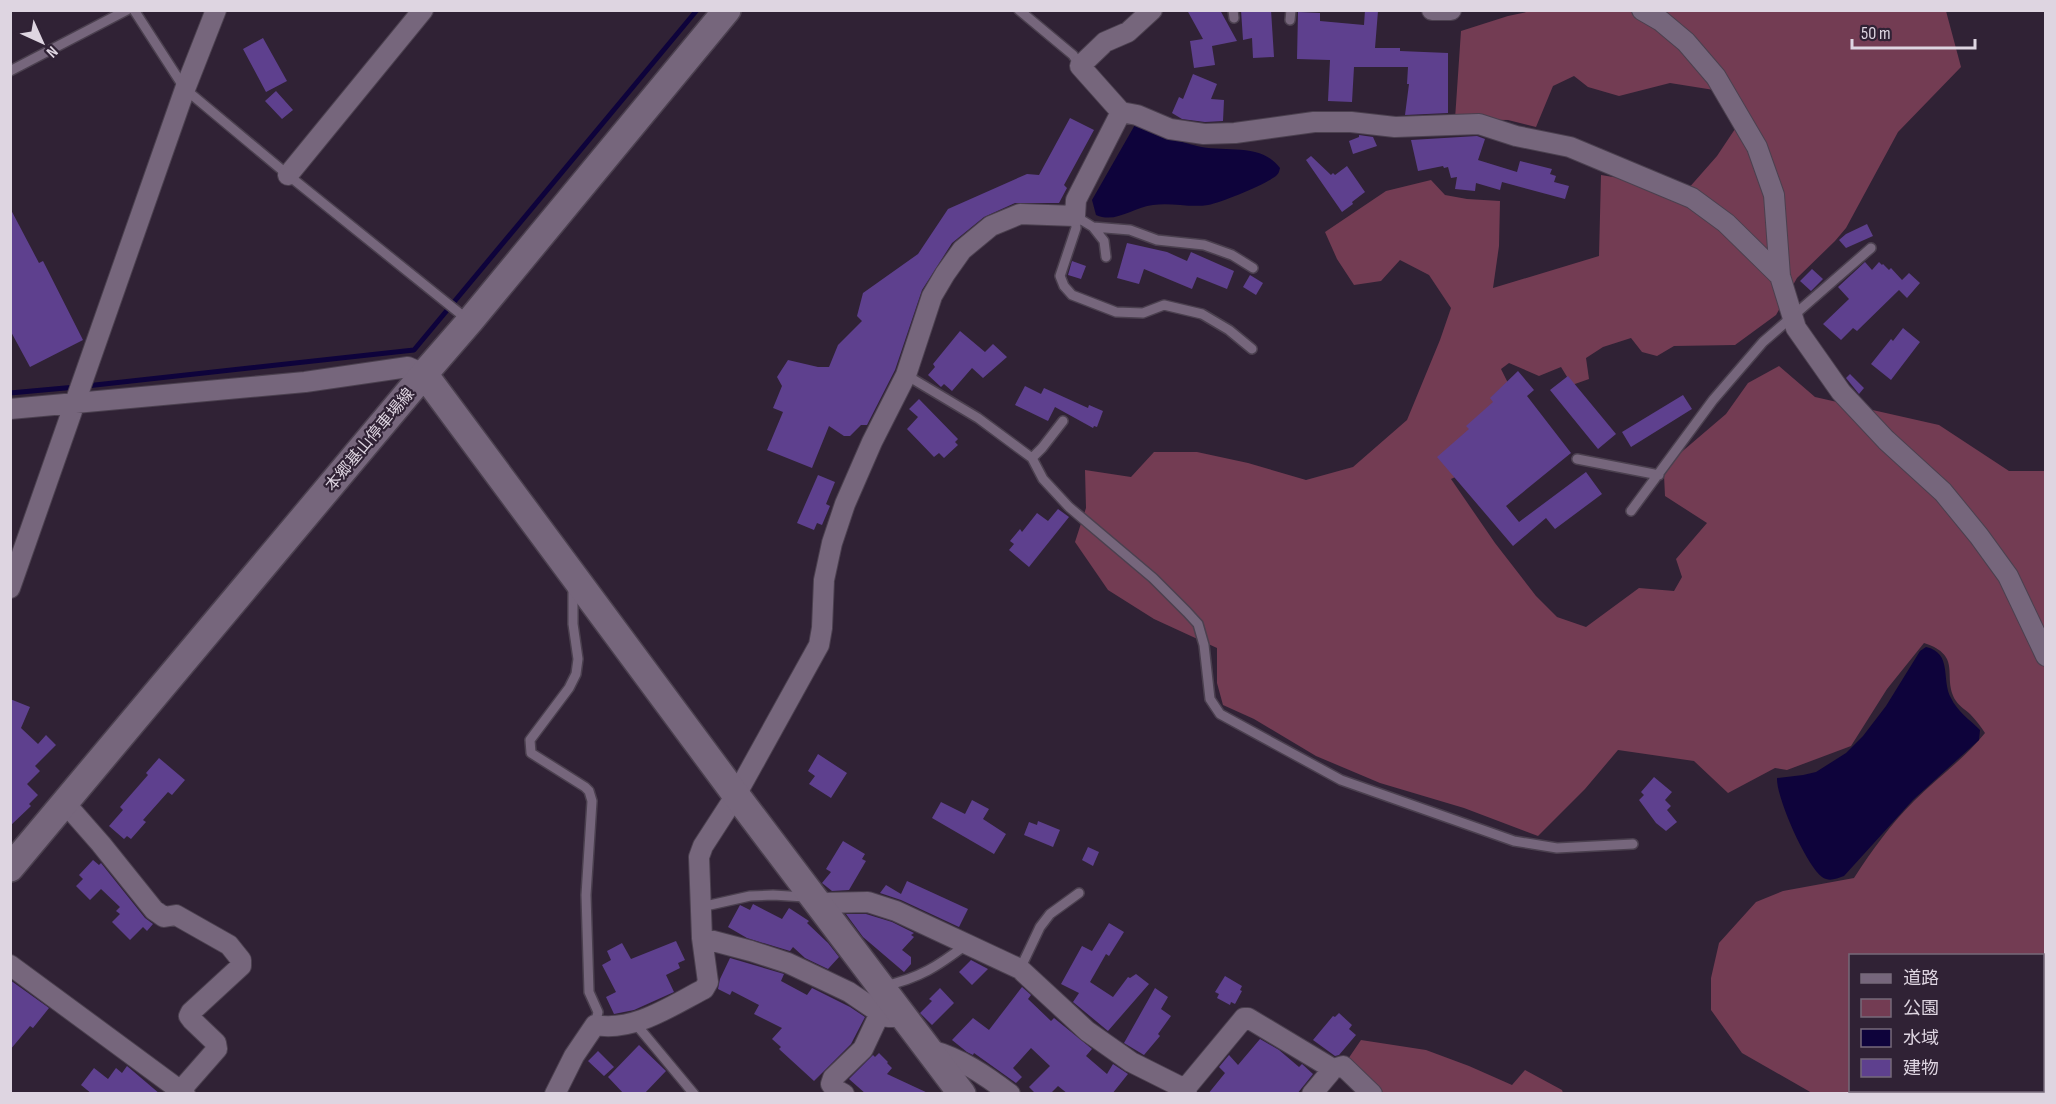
<svg xmlns="http://www.w3.org/2000/svg" width="2056" height="1104" viewBox="0 0 2056 1104" font-family="'Sofia Sans Condensed','Noto Sans JP',sans-serif">
  <rect width="100%" height="100%" fill="#302235"/>
  <path fill="#733c53" fill-rule="evenodd" d="M1536,10L1946,11L1961,67L1898,132L1846,228L1835,241L1797,278L1776,315L1735,345L1674,346L1657,356L1642,352L1631,338L1603,347L1586,358L1589,379L1572,385L1561,367L1539,376L1509,363L1501,369L1508,383L1494,459L1451,479L1495,543L1536,596L1557,617L1586,627L1639,588L1674,591L1682,577L1676,559L1707,523L1665,496L1664,475L1678,455L1726,414L1748,383L1779,366L1815,397L1939,425L2009,471H2045V1093H1812L1742,1053L1711,1010V978L1719,943L1756,902L1783,891L1854,878C1873,849 1890,825 1914,801C1937,778 1964,759 1985,733C1981,727 1976,720 1970,714C1966,710 1959,706 1956,701C1941,677 1964,656 1924,643L1887,689L1851,746L1787,770L1775,768L1728,793L1694,761L1618,750L1585,789L1538,836L1464,808L1380,783L1316,756L1254,719L1223,705L1217,683V648L1154,619L1108,590L1075,542L1086,508L1085,470L1131,477L1154,452H1197L1248,463L1306,480L1353,467L1407,420L1440,340L1451,308L1429,275L1400,260L1381,281L1354,285L1337,259L1325,232L1386,191L1431,180L1445,195L1467,199L1500,201L1499,246L1493,288L1599,256L1601,175L1631,180L1680,198L1717,156L1737,126L1714,90L1670,83L1619,96L1588,87L1574,76L1553,86L1536,127L1508,120L1455,119L1461,31L1508,16ZM1850,956H2042V1090H1850Z
    M1361,1040L1426,1050L1469,1066L1512,1085L1525,1070L1562,1090L1563,1093H1377L1346,1062Z"/>
  <path fill="#0e033b" d="M1136,123C1156,132 1176,141 1197,146C1224,153 1261,142 1280,168C1279,172 1279,173 1276,176C1264,185 1222,202 1208,205C1190,208 1171,202 1153,205C1133,207 1116,224 1096,215L1092,200Z
    M1926,647C1953,653 1941,680 1951,698C1957,711 1970,720 1980,730L1979,740L1913,800L1844,876C1836,879 1829,882 1822,877C1806,865 1776,797 1777,778L1803,775L1816,772L1846,753L1863,736L1886,706L1920,651Z"/>
  <g fill="none" stroke-linecap="round" stroke-linejoin="round">
    <path stroke="#0e033b" stroke-width="5" d="M86,386L414,350L697,10
      M10,393L76,387"/>
  </g>
  <path fill="#5e408e" d="M1187,10H1220L1237,41L1212,46L1215,65L1194,68L1190,41L1203,39Z
    M1241,10H1271L1274,57L1253,58L1252,38L1243,40Z
    M1365,10L1378,11L1375,48H1400V51L1448,53V113L1405,115L1409,84H1407L1408,67H1354L1352,102L1328,101L1330,60L1297,59L1298,12L1320,13V21L1364,25Z
    M263,38L287,81L266,92L243,49Z
    M1193,74L1217,84L1211,99L1224,100L1223,121L1205,122L1182,119L1172,113L1179,97L1183,99Z
    M276,91L293,110L282,119L265,101Z
    M1070,118L1094,130L1064,185L1067,188L1059,203H1015L984,217L952,243L922,290L895,370L867,425H861L850,436H844L829,426L812,468L767,450L783,412L773,408L782,386L777,377L788,360L818,367H829L838,345L862,321L857,316L863,293L918,254L948,209L1027,174L1039,175Z
    M1359,135L1373,137L1377,146L1353,154L1349,141L1359,137Z
    M1477,136L1485,139L1478,160L1517,172L1520,161L1552,169L1550,174L1556,176L1554,182L1569,186L1565,199L1502,182L1500,190L1476,183L1475,191L1455,189L1457,177L1451,178L1448,167L1444,168L1443,166L1418,171L1411,140Z
    M1311,156L1331,175L1333,173L1335,175L1347,166L1365,192L1352,202L1353,204L1342,212L1306,160Z
    M10,208L39,263L43,261L83,340L30,367L10,330Z
    M1867,224L1873,236L1846,248L1839,240L1846,234Z
    M1127,243L1167,252L1187,261L1191,252L1234,271L1227,289L1197,277L1192,289L1144,269L1139,284L1117,278Z
    M1072,261L1086,266L1081,279L1068,275Z
    M1865,262L1872,270L1879,262L1882,265L1883,264L1889,270L1891,268L1902,280L1909,273L1920,283L1907,298L1899,290L1857,331L1853,328L1841,340L1823,324L1849,299L1838,287Z
    M1812,269L1823,279L1811,291L1800,281Z
    M1250,275L1263,283L1256,295L1243,287Z
    M1903,328L1920,342L1891,380L1871,364L1891,339L1893,341Z
    M960,331L985,352L993,344L1007,357L983,378L972,368L952,391L944,384L941,387L928,375L935,367L933,364Z
    M1518,371L1534,390L1527,396L1571,453L1506,506L1519,522L1586,472L1602,494L1555,529L1546,518L1513,546L1437,457L1469,429L1466,426L1493,402L1490,398Z
    M1850,374L1864,388L1859,394L1846,378Z
    M1568,376L1616,434L1598,449L1550,390Z
    M1025,386L1041,394L1044,388L1088,408L1089,405L1103,411L1097,427L1094,426L1093,428L1055,407L1048,421L1015,405Z
    M1683,395L1692,409L1631,447L1622,432Z
    M919,399L958,439L955,442L958,445L944,458L939,453L934,457L907,429L918,417L909,409Z
    M818,475L835,482L826,504L830,506L822,525L817,523L814,530L797,523Z
    M1058,509L1069,517L1029,567L1009,550L1014,544L1010,541L1020,529L1022,532L1037,513L1048,521Z
    M10,699L30,707L21,728L38,744L46,735L56,745L35,766L40,771L27,784L38,795L29,804L31,806L10,826Z
    M818,754L847,773L831,798L809,784L815,776L808,771Z
    M159,758L185,780L172,795L168,792L143,820L146,822L131,839L127,836L124,839L109,826L123,810L120,807L148,775L146,773Z
    M1654,777L1672,792L1665,800L1671,806L1667,810L1677,822L1666,831L1656,823L1639,800L1644,795L1641,792Z
    M972,800L989,809L983,819L1006,834L994,854L932,818L941,802L965,814Z
    M1038,821L1060,830L1053,847L1024,835L1029,822L1037,825Z
    M843,841L865,854L862,859L866,861L849,890L832,891L822,883L831,872L826,869Z
    M1088,847L1099,852L1093,866L1082,860Z
    M93,860L99,865L101,863L145,918L153,924L147,931L143,927L130,940L112,922L120,914L116,911L120,907L101,889L90,900L76,886L83,879L79,875Z
    M907,881L968,909L959,927L901,900L880,893L886,885L901,894Z
    M753,904L782,919L789,908L809,921L807,923L828,943L839,957L828,969L805,958L793,947L790,951L747,938L728,927L740,905L750,910Z
    M846,914H866L892,922L914,933L911,935L914,937L902,950L911,957V964L904,972L863,937Z
    M1109,923L1124,932L1109,956L1106,954L1090,982L1113,997L1128,977L1130,978L1136,974L1149,984L1108,1031L1073,1002L1079,993L1061,984L1082,946L1092,951Z
    M676,941L685,960L678,963L680,968L666,975L674,992L634,1010L614,1014L606,997L616,992L602,965L611,960L607,951L622,943L631,959Z
    M730,958L784,974L781,981L807,995L812,988L850,1007L865,1017L851,1044L814,1081L779,1049L781,1047L772,1039L782,1028L754,1014L759,1005L732,991L730,995L718,989L720,979Z
    M971,960L988,969L972,985L959,972Z
    M1225,976L1242,986L1240,990L1242,991L1235,1004L1231,1002L1230,1005L1217,998L1219,994L1215,992Z
    M10,980L49,1008L33,1028L30,1026L10,1050Z
    M1022,987L1031,995L1028,999L1051,1021L1054,1018L1092,1049L1086,1056L1107,1074L1113,1064L1128,1074L1112,1094H1068L1058,1086L1050,1094H1036L1029,1087L1050,1066L1031,1048L1013,1068L1022,1077L1016,1083L974,1053L973,1055L967,1052L952,1040L973,1018L989,1030Z
    M940,988L954,1003L932,1025L920,1013L932,1001L929,999Z
    M1155,988L1168,997L1161,1009L1171,1016L1158,1034L1160,1036L1144,1055L1124,1043Z
    M1339,1013L1352,1025L1349,1029L1356,1035L1339,1055L1335,1056L1313,1040L1333,1016L1335,1017Z
    M1260,1039L1279,1050L1299,1067L1302,1064L1313,1074L1297,1094H1208L1225,1073L1219,1067L1229,1055L1238,1065Z
    M639,1045L666,1071L644,1094H624L608,1077Z
    M598,1051L614,1067L604,1076L588,1061Z
    M879,1053L888,1062L887,1063L892,1068L887,1074L930,1094H866L849,1079L873,1055L875,1057Z
    M127,1066L160,1094H92L81,1085L94,1068L108,1079L116,1068L122,1073Z"/>
  <g fill="none" stroke-linecap="round" stroke-linejoin="round">
    <defs>
      <path id="lane" d="M134,10L185,89L288,175L468,320
        M1019,10L1073,55L1080,66
        M1233,10L1234,18
        M1290,20L1291,10
        M10,71L127,10
        M1075,216L1076,228L1060,276L1064,286L1072,295L1116,312L1143,313L1164,305L1202,314L1229,330L1252,349
        M1075,216L1093,227L1130,230L1157,240L1204,245L1232,255L1253,268
        M1093,227L1104,241L1106,257
        M906,375L978,418L1032,458L1043,479L1069,507L1153,578L1187,612L1198,624L1204,645L1210,699L1220,714L1341,780L1514,841L1557,848L1633,844
        M1032,458L1042,448L1063,421
        M1577,459L1659,475
        M1631,511L1713,400L1763,342L1871,248
        M573,585V624L578,659L576,674L569,688L530,740L531,753L585,787L589,791L592,801L586,895L589,992L598,1012L595,1025
        M701,907L750,896L773,895L805,897
        M1020,969L1040,927L1050,914L1079,893
        M884,986C920,978 938,966 967,944
        M635,1023L694,1094"/>
      <path id="street" d="M1152,10L1128,32L1105,42L1080,66L1121,112L1137,115L1170,129L1204,134L1235,133L1314,122H1351L1395,127L1479,124L1516,136L1570,147L1692,198L1726,223L1780,276
        M1432,10H1451
        M1642,10L1661,21L1686,42L1716,77L1757,147L1774,195L1780,276L1796,328L1841,392L1886,440L1943,492L1979,536L2008,576L2046,656
        M288,175L423,10
        M10,409L305,382L408,367L424,374
        M10,588L185,89L216,10
        M65,803L101,844L154,910L164,917L176,915L229,945L241,960V966L191,1012L189,1016L192,1020L216,1043L217,1049L181,1090
        M819,903L868,902L896,911L1020,969L1087,1031L1131,1062L1185,1089L1187,1094
        M702,938L751,951L788,963L849,992L880,1013L888,1017H905
        M10,965L185,1094
        M2042,992L2046,990
        M930,1050C960,1058 985,1075 1010,1094
        M1185,1089L1244,1018H1248L1333,1069L1343,1066L1372,1094
        M555,1094L574,1056L595,1025C634,1032 671,1006 704,989L708,982L702,938L699,857L703,846L736,795L819,645L822,628L824,580L832,543L845,504L872,442L906,375L932,296L945,274L962,250L991,226L1020,214L1075,216L1076,200L1121,112
        M844,1094L835,1089L831,1084L833,1078L863,1049L880,1013
        M1312,1094L1333,1069"/>
      <path id="secondary" d="M424,374L736,795L962,1094
        M10,868L424,374L470,321L727,10"/>
    </defs>
    <use href="#lane" stroke="#4b404f" stroke-width="12"/>
    <use href="#street" stroke="#4b404f" stroke-width="22"/>
    <use href="#secondary" stroke="#4b404f" stroke-width="30"/>
    <use href="#lane" stroke="#76667c" stroke-width="9"/>
    <use href="#street" stroke="#76667c" stroke-width="20"/>
    <use href="#secondary" stroke="#76667c" stroke-width="27"/>
  </g>
  <g text-anchor="middle" stroke-width="4.5" stroke-linejoin="round" paint-order="stroke">
    <g font-size="16" fill="#ded5e1" stroke="#302235">
      <text transform="translate(369 439) rotate(-50)" y="6">本郷基山停車場線</text>
    </g>
  </g>
  <rect width="2056" height="1104" fill="none" stroke="#ded5e1" stroke-width="24"/>
  <rect x="1849" y="954" width="195" height="138" fill="#302235" stroke="#766a7a" stroke-width="1.5"/>
  <rect x="1861" y="974" width="30" height="9" fill="#76667c" stroke="#766a7a" stroke-width="1.5"/>
  <text x="1903" y="984" font-size="18" fill="#ded5e1">道路</text>
  <rect x="1861" y="999" width="30" height="18" fill="#733c53" stroke="#766a7a" stroke-width="1.5"/>
  <text x="1903" y="1014" font-size="18" fill="#ded5e1">公園</text>
  <rect x="1861" y="1029" width="30" height="18" fill="#0e033b" stroke="#766a7a" stroke-width="1.5"/>
  <text x="1903" y="1044" font-size="18" fill="#ded5e1">水域</text>
  <rect x="1861" y="1059" width="30" height="18" fill="#5e408e" stroke="#766a7a" stroke-width="1.5"/>
  <text x="1903" y="1074" font-size="18" fill="#ded5e1">建物</text>
  <g transform="translate(42 42) rotate(135)" stroke="#302235" stroke-width="4.5" paint-order="stroke">
  <path d="M0-4.5L10 22L0 15L-10 22Z" fill="#ded5e1"/>
  <text y="-9" font-size="16" font-weight="bold" text-anchor="middle" fill="#ded5e1">N</text>
  </g>
  <path d="M1852 39v9h123v-9" fill="none" stroke="#ded5e1" stroke-width="3"/>
  <text x="1861" y="39" font-size="18" fill="#ded5e1" stroke="#302235" stroke-width="4.5" paint-order="stroke">50 m</text>
</svg>
